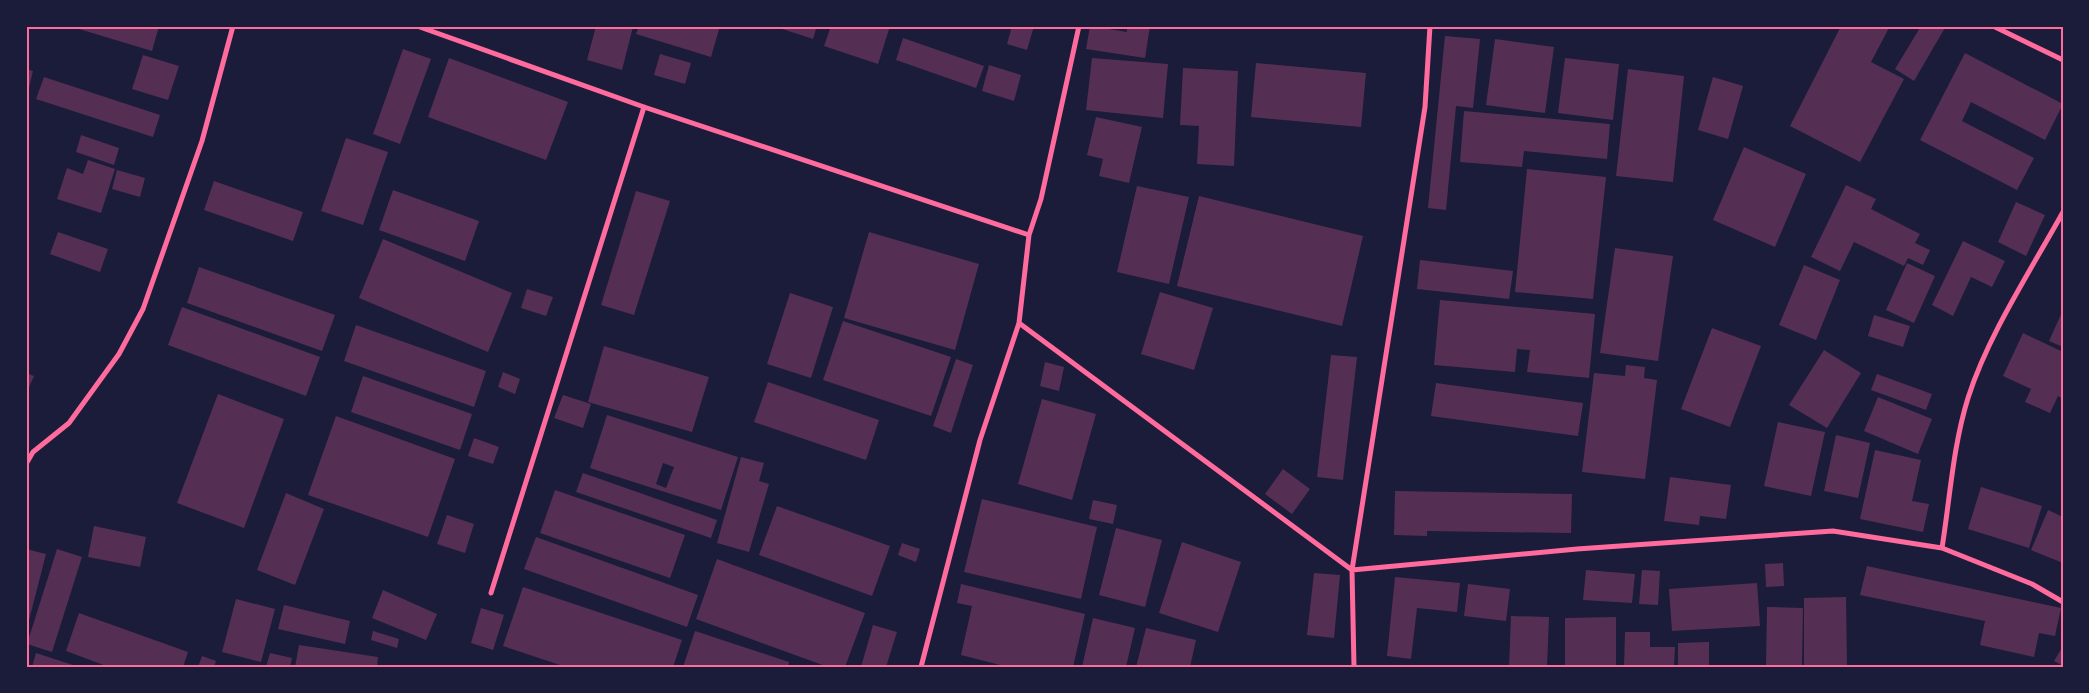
<svg xmlns="http://www.w3.org/2000/svg" width="2089" height="693" viewBox="0 0 2089 693" font-family="'Noto Sans',sans-serif">
  <rect width="100%" height="100%" fill="#1b1b3a"/>
  <path fill="#542f53" fill-rule="evenodd" d="M69,26H159L152,51Z
    M596,26L633,27L622,70L587,60Z
    M639,26H720L711,57L636,34Z
    M773,26H817L813,39Z
    M831,26H890L878,64L824,46Z
    M1012,26H1034L1027,50L1007,44Z
    M1090,26L1127,32V26H1150L1145,58L1086,49Z
    M1841,26H1890L1871,62L1904,79L1860,162L1790,126Z
    M1921,26H1946L1914,81L1895,69Z
    M1445,36L1480,39L1473,108L1456,106L1446,210L1428,208Z
    M903,38L984,66L976,88L896,60Z
    M1495,39L1554,47L1545,113L1486,105Z
    M403,49L431,59L400,144L373,134Z
    M1965,53L2063,104L2045,140L1971,102L1962,121L2034,158L2017,190L1920,140Z
    M660,54L691,63L685,84L654,75Z
    M143,55L179,66L168,100L132,89Z
    M449,58L568,102L546,160L428,117Z
    M1092,58L1168,64L1163,118L1086,110Z
    M1565,58L1619,64L1613,120L1558,113Z
    M1256,63L1366,73L1361,127L1251,117Z
    M989,65L1021,75L1014,101L982,91Z
    M1183,68L1238,71L1234,166L1197,164L1199,126L1180,125Z
    M26,69L33,71L27,96H26Z
    M1628,69L1684,76L1673,182L1616,176Z
    M44,77L160,115L153,137L36,99Z
    M1713,77L1743,86L1728,139L1698,130Z
    M1464,111L1610,124L1607,159L1524,151L1522,167L1460,162Z
    M1096,117L1142,127L1129,183L1099,176L1103,159L1087,155Z
    M81,135L119,148L114,165L76,152Z
    M346,138L388,152L363,225L321,211Z
    M1744,147L1806,174L1775,247L1713,220Z
    M88,160L115,169L101,213L57,199L67,168L83,174Z
    M1527,169L1606,177L1593,299L1515,292Z
    M117,170L145,178L140,197L112,189Z
    M214,181L303,212L293,241L204,210Z
    M1846,185L1876,199L1871,209L1920,234L1915,243L1930,250L1923,265L1908,258L1904,266L1854,242L1840,271L1811,257Z
    M1137,186L1189,197L1169,284L1117,272Z
    M393,190L479,221L465,261L379,230Z
    M636,191L670,201L634,315L601,305Z
    M1199,196L1363,236L1342,326L1177,286Z
    M2016,202L2045,215L2026,256L1998,242Z
    M58,232L108,249L100,272L50,254Z
    M869,232L979,264L955,350L844,318Z
    M383,239L512,293L488,352L359,298Z
    M1963,241L2005,261L1992,287L1971,277L1953,316L1932,305Z
    M1615,248L1673,256L1658,361L1600,353Z
    M1420,260L1513,271L1509,299L1417,289Z
    M1907,263L1935,276L1914,323L1886,310Z
    M1804,265L1840,280L1816,340L1779,325Z
    M199,267L335,315L322,351L187,303Z
    M527,289L553,297L546,316L521,308Z
    M1160,292L1213,308L1194,370L1141,354Z
    M790,293L833,307L811,378L767,364Z
    M1440,300L1595,314L1589,378L1527,372L1530,350L1517,349L1515,372L1434,365Z
    M182,307L320,357L306,396L168,345Z
    M2063,310V347L2049,341Z
    M1874,315L1910,326L1903,347L1868,336Z
    M843,321L951,357L931,416L823,380Z
    M356,325L486,371L474,407L344,361Z
    M1712,328L1761,346L1730,427L1681,409Z
    M2023,333L2063,352V399L2058,396L2050,413L2025,402L2031,389L2003,376Z
    M604,346L709,377L692,432L588,402Z
    M1824,350L1861,373L1827,428L1789,405Z
    M1331,355L1357,357L1343,480L1317,477Z
    M956,359L973,365L951,433L933,426Z
    M1045,362L1064,367L1059,391L1040,386Z
    M1626,365L1645,367L1644,378L1657,380L1645,479L1582,472L1594,373L1625,376Z
    M503,372L520,379L515,394L498,387Z
    M26,373L34,376L26,394Z
    M1877,374L1932,394L1926,410L1871,390Z
    M363,376L472,414L460,450L351,412Z
    M768,382L879,420L866,460L754,422Z
    M1436,383L1583,403L1578,436L1431,416Z
    M218,394L284,419L244,528L177,503Z
    M563,395L591,404L583,428L554,418Z
    M1878,397L1932,419L1918,454L1864,431Z
    M1042,399L1096,414L1072,500L1018,484Z
    M607,415L738,457L721,510L590,468ZM663,463L674,467L666,488L656,484Z
    M336,416L455,459L428,537L308,495Z
    M1778,422L1825,432L1811,496L1764,486Z
    M1836,435L1870,443L1858,498L1824,491Z
    M474,438L499,447L493,464L468,456Z
    M1875,450L1921,460L1912,501L1929,504L1923,532L1860,519Z
    M741,457L764,463L759,481L769,484L749,552L717,543Z
    M1283,469L1310,489L1292,514L1265,494Z
    M583,473L717,520L711,538L576,492Z
    M1670,477L1731,485L1726,519L1700,516L1699,525L1664,521Z
    M1981,487L2042,506L2029,548L1968,529Z
    M555,490L685,535L670,578L540,533Z
    M1395,491L1572,494L1571,533L1427,531V536L1394,535Z
    M286,493L324,509L295,585L257,570Z
    M982,499L1097,527L1081,599L964,572Z
    M1093,500L1117,505L1113,524L1089,519Z
    M777,506L890,546L872,596L759,555Z
    M2048,510L2063,517V563L2031,550Z
    M447,515L474,524L465,553L437,544Z
    M94,526L146,537L140,567L88,557Z
    M1116,528L1162,540L1145,607L1099,595Z
    M536,537L698,595L687,627L524,569Z
    M1182,542L1241,562L1218,632L1159,613Z
    M902,543L920,549L916,562L898,555Z
    M26,549L46,554L27,628H26Z
    M57,549L82,557L52,652L27,644Z
    M717,559L865,613L845,667H828L696,619Z
    M1783,563L1784,586L1766,587L1765,564Z
    M1867,566L2061,608L2055,636L2039,633L2034,657L1980,645L1985,621L1860,595Z
    M1586,570L1635,574L1632,603L1583,600Z
    M1642,570L1660,571L1658,605L1639,604Z
    M1314,573L1340,575L1334,638L1307,635Z
    M1395,577L1460,583L1457,612L1417,608L1411,659L1387,656Z
    M1757,583L1760,626L1672,631L1669,589Z
    M961,584L1085,614L1073,667H1008L961,655L972,606L957,603Z
    M1468,584L1510,589L1506,621L1464,616Z
    M523,587L682,640L673,667H566L503,646Z
    M383,590L437,614L426,640L372,618Z
    M1846,597L1847,667H1804V598Z
    M236,599L275,609L261,662L222,652Z
    M284,605L350,621L345,644L278,629Z
    M1767,607L1803,608L1802,667H1766Z
    M481,608L504,615L493,650L471,643Z
    M79,613L188,652L183,667H109L66,651Z
    M1511,616L1549,617L1547,667H1509Z
    M1616,617V667H1565V618Z
    M1093,618L1135,628L1126,667H1082Z
    M873,625L897,632L886,667H861Z
    M1146,628L1196,640L1190,667H1136Z
    M373,631L399,639L397,648L371,640Z
    M695,631L789,662L788,667H683Z
    M1625,632H1650V647H1675L1674,667H1624Z
    M1709,642V667H1678V643Z
    M299,645L378,657L377,667H295Z
    M2063,646V666L2054,661Z
    M36,653L76,666V667H32Z
    M270,653L292,658L290,667H266Z
    M202,656L216,661L214,667H198Z"/>
  <g fill="none" stroke-linecap="round" stroke-linejoin="round">
    <path stroke="#ff6b9d" stroke-width="5" d="M417,26L644,107L1029,235
      M1993,26L2063,60
      M1019,323L1352,570L1577,549L1833,531L1942,548L2032,584L2063,602
      M26,464L33,452L69,423L119,354L143,309L202,141L233,26
      M1942,548C1950,498 1953,446 1968,398C1988,335 2031,270 2063,212
      M491,593L644,107
      M921,667L980,440L1019,323L1029,235L1041,199L1079,26
      M1354,667L1352,570L1425,107L1430,26"/>
  </g>
  <rect width="2089" height="693" fill="none" stroke="#1b1b3a" stroke-width="55"/>
  <rect x="28" y="28" width="2034" height="638" fill="none" stroke="#ff6b9d" stroke-width="2"/>
</svg>
